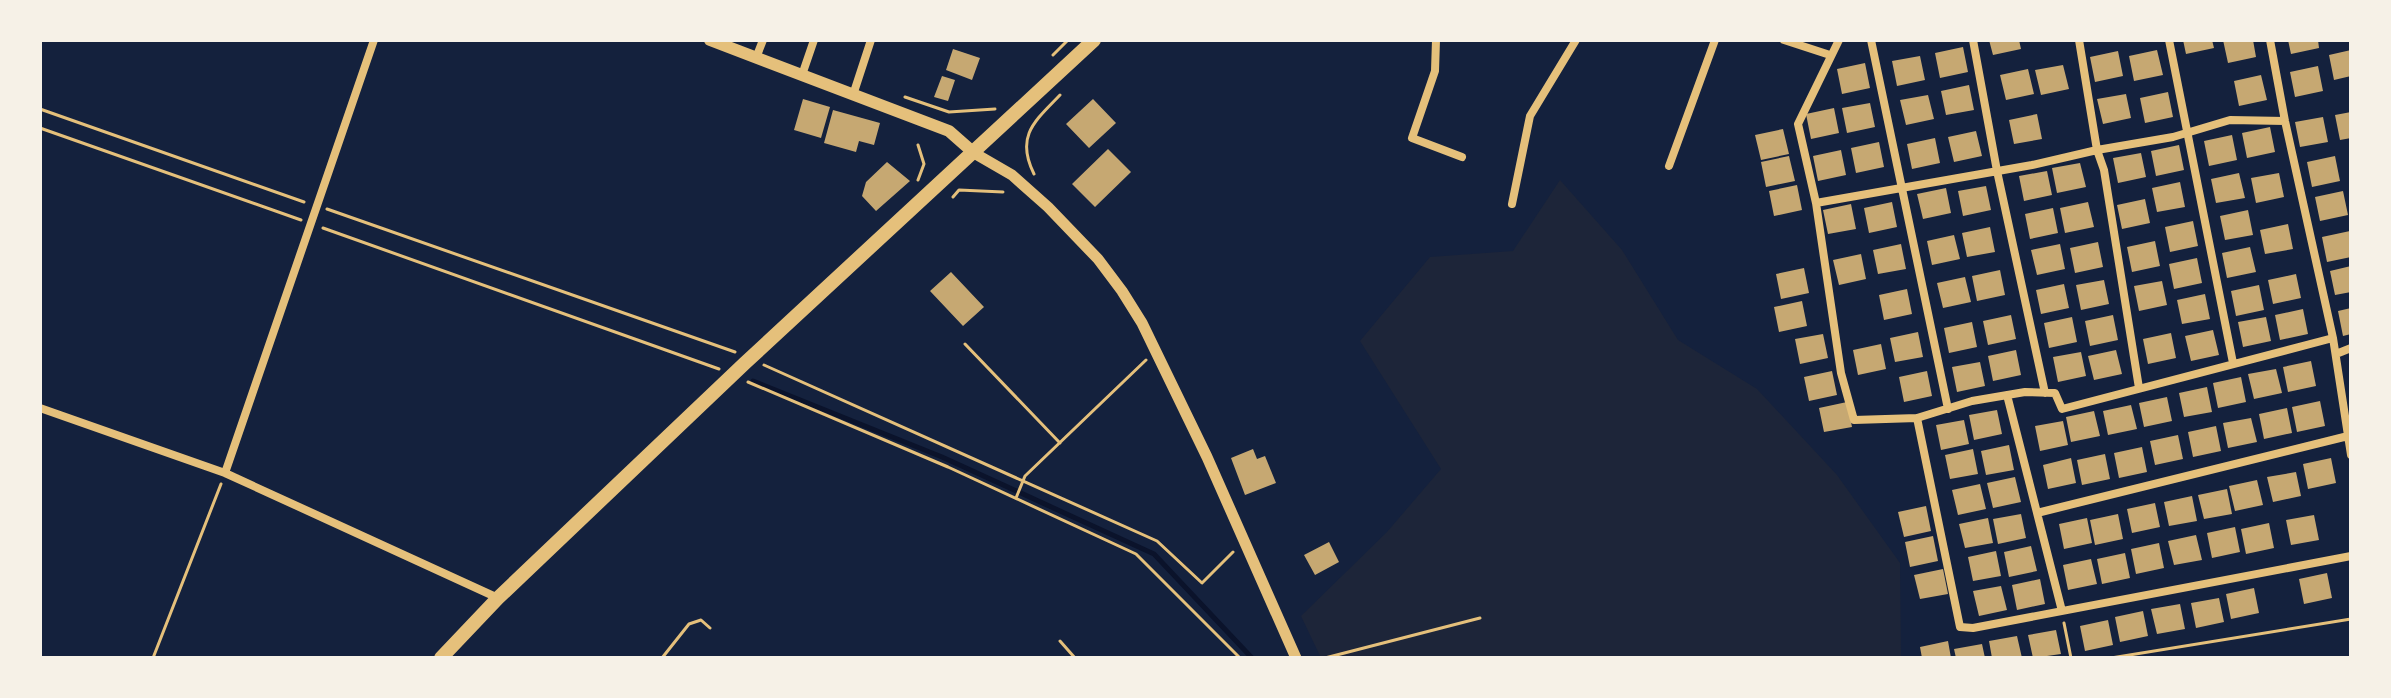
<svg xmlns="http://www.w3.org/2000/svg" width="2391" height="698" viewBox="0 0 2391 698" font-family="Bitter,serif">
  <rect width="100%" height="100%" fill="#14213d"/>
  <path fill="#1d2539" d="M1560,180L1622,250L1678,340L1757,389L1837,475L1900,563L1901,658H1321L1301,616L1387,532L1441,469L1360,341L1430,257L1513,251Z"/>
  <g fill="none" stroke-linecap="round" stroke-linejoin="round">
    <path stroke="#0b132b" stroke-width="5" d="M753,381L942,457L1154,554L1252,658"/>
  </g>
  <path fill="#c6a872" d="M1989,40H2019L2021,49L1993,55Z
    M2183,40H2212L2214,48L2186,54Z
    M2223,40H2253L2256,57L2228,63Z
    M2288,40H2318L2319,48L2291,54Z
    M1963,47L1968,72L1940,78L1935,53Z
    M953,49L980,58L972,80L946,70Z
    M2157,50L2163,75L2134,81L2129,56Z
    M2351,50V76L2334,80L2329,55Z
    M2118,51L2123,76L2095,82L2090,57Z
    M1920,56L1925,80L1897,86L1892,61Z
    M1865,63L1870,88L1842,94L1837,69Z
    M2063,65L2069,89L2041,95L2035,70Z
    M2318,66L2323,91L2295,97L2290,72Z
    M2028,69L2034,94L2006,100L2000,75Z
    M2261,75L2267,100L2239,106L2234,81Z
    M942,76L955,80L948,101L934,97Z
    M1969,85L1974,110L1946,115L1941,91Z
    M2168,92L2173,117L2145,123L2140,98Z
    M2126,94L2131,118L2103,124L2097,99Z
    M1928,95L1934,119L1906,125L1900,100Z
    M803,99L830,107L821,138L794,130Z
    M1093,99L1116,123L1089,148L1066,124Z
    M1870,103L1875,127L1847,133L1842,108Z
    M1834,108L1839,133L1811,139L1806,114Z
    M833,110L880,123L874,145L859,141L856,152L824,143Z
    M2351,112V138L2340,140L2335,115Z
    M2037,114L2042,139L2014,144L2009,120Z
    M2323,117L2328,142L2300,147L2295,122Z
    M2270,127L2275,152L2247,158L2242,133Z
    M1783,129L1789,154L1761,160L1755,135Z
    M1976,131L1982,156L1954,162L1948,137Z
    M2232,135L2237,160L2209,166L2204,141Z
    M1935,138L1940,163L1912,169L1907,144Z
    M1879,142L1884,167L1856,173L1851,148Z
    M2179,145L2184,170L2156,176L2151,151Z
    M1108,149L1131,172L1095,207L1072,184Z
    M1841,150L1846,175L1818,181L1813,156Z
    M2141,153L2146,177L2118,183L2113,158Z
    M1789,156L1795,181L1766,187L1761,162Z
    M2335,156L2340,181L2312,187L2307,162Z
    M887,162L910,181L876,211L862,196L866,182Z
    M2080,163L2086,187L2057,193L2052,168Z
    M2047,171L2052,195L2024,201L2019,176Z
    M2239,173L2245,198L2216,203L2211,179Z
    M2279,173L2284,197L2256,203L2251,178Z
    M2180,182L2185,207L2157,212L2152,188Z
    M1797,185L1802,210L1774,216L1769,191Z
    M1986,186L1991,210L1963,216L1958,191Z
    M1946,188L1951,213L1923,219L1917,194Z
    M2343,191L2348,215L2320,221L2315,197Z
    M2145,199L2150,223L2122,229L2117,205Z
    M1892,202L1897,227L1869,233L1864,208Z
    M2088,202L2094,227L2065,233L2060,208Z
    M1851,204L1856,229L1828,234L1823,210Z
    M2053,208L2058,233L2030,239L2025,214Z
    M2248,210L2253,235L2225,240L2220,216Z
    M2193,221L2198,246L2170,252L2165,227Z
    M2288,224L2293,249L2265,254L2260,230Z
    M1990,227L1995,252L1967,257L1962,233Z
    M2350,231L2351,257L2327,262L2322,237Z
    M1954,235L1960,259L1932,265L1927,241Z
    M2155,241L2160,266L2132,272L2127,247Z
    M2098,242L2103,267L2075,273L2070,248Z
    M1901,244L1906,269L1878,274L1873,250Z
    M2060,244L2065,269L2037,275L2031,250Z
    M2250,247L2256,272L2227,278L2222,253Z
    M1861,254L1866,279L1839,285L1833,260Z
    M2197,258L2202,283L2174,289L2169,264Z
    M2351,266V292L2335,295L2330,271Z
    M1804,268L1809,293L1781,299L1776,274Z
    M2000,270L2005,295L1977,301L1972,276Z
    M951,272L984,307L963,326L930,291Z
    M2296,274L2301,298L2273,304L2268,280Z
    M1965,277L1971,302L1943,308L1937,283Z
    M2104,280L2109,304L2081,310L2076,285Z
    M2162,281L2167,305L2139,311L2134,286Z
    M2064,284L2069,308L2041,314L2036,290Z
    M2259,285L2264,310L2236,316L2231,291Z
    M1907,289L1912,314L1884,320L1879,295Z
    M2205,294L2210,319L2182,324L2177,300Z
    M1802,301L1807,326L1779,332L1774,307Z
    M2351,308V334L2343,336L2338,311Z
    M2303,309L2308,334L2280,340L2275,315Z
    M2011,315L2016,339L1988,345L1983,321Z
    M2113,315L2118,340L2090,346L2085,321Z
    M2072,317L2077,342L2049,348L2044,323Z
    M2266,317L2271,341L2243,347L2238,322Z
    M1972,322L1977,347L1949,353L1944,328Z
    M2213,330L2219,355L2191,361L2185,336Z
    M1918,332L1923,357L1895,362L1890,338Z
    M2171,333L2176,358L2148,364L2143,339Z
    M1823,334L1828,358L1800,364L1795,339Z
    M1881,344L1886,369L1858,375L1853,350Z
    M2016,350L2021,375L1993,381L1988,356Z
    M2116,350L2122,374L2094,380L2088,356Z
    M2081,352L2086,376L2058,382L2053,357Z
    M2311,361L2316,386L2288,392L2283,367Z
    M1980,362L1985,386L1957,392L1952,367Z
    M2276,369L2282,393L2254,399L2248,374Z
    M1832,371L1837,395L1809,401L1804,377Z
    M1927,371L1932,396L1904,402L1899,377Z
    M2241,377L2246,402L2218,408L2213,383Z
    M2207,387L2212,412L2184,417L2179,393Z
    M2167,397L2172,421L2144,427L2139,403Z
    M2320,401L2325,426L2297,432L2292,407Z
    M1847,402L1852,427L1824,432L1819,408Z
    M2131,405L2137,429L2108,435L2103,411Z
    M2287,408L2292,433L2264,439L2259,414Z
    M1997,410L2002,434L1974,440L1969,415Z
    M2094,411L2100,436L2071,442L2066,417Z
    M2251,418L2257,442L2228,448L2223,423Z
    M1964,420L1969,444L1941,450L1936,425Z
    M2063,421L2068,445L2040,451L2035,426Z
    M2216,426L2221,451L2193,457L2188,432Z
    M2178,435L2183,459L2155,465L2150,441Z
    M2009,445L2014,470L1986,475L1981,451Z
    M2142,447L2147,472L2119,478L2114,453Z
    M1253,449L1257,459L1265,456L1276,483L1245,495L1231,458Z
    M1973,449L1978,474L1950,479L1945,455Z
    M2105,454L2110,479L2082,485L2077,460Z
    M2071,458L2076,483L2048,489L2043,465Z
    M2331,458L2336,483L2308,489L2303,464Z
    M2296,472L2301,496L2273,502L2267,477Z
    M2015,477L2021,502L1993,508L1987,483Z
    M2257,480L2263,505L2235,511L2229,486Z
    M1980,484L1986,509L1958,515L1952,490Z
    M2227,489L2232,514L2204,519L2198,495Z
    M2192,496L2197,521L2169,526L2164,502Z
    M2155,503L2160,527L2132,533L2127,509Z
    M1926,506L1931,531L1904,537L1898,512Z
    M2021,514L2026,538L1998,544L1993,519Z
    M2118,514L2123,539L2095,545L2090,520Z
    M2314,515L2319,540L2291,545L2286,520Z
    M1988,518L1993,543L1965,548L1959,524Z
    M2087,518L2092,543L2064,549L2059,524Z
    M2269,523L2274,548L2246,554L2241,529Z
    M2235,527L2240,552L2212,558L2207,533Z
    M2196,535L2202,560L2174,565L2168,541Z
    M1933,536L1938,561L1910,567L1905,542Z
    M1329,542L1339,562L1315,575L1304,555Z
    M2159,543L2164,568L2136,574L2131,549Z
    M2031,546L2037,571L2009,577L2004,552Z
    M1996,551L2001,576L1973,581L1968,557Z
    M2125,553L2130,578L2102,584L2097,559Z
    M2091,559L2097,584L2068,590L2063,565Z
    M1943,569L1948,594L1920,599L1914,575Z
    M2327,573L2332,598L2304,604L2299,579Z
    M2040,579L2045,604L2017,610L2012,585Z
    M2001,586L2007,610L1979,616L1973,591Z
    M2254,588L2259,613L2231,619L2226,594Z
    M2219,598L2224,622L2196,628L2191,603Z
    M2180,604L2185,629L2157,634L2151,609Z
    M2143,611L2148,636L2120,642L2115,617Z
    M2108,620L2113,645L2085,651L2080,626Z
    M2056,630L2061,654L2033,658L2028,635Z
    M2017,636L2022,658H1992L1989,641Z
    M1948,641L1951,658H1922L1920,647Z
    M1982,644L1985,658H1956L1954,649Z"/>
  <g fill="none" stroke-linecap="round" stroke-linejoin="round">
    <path stroke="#e5c07b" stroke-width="3" d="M1053,55L1068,40
      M905,97L949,112L995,109
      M40,109L304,202
      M40,128L301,220
      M918,145L924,164L918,180
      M1034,174C1015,136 1035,121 1060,95
      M953,197L959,190L1003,192
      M327,209L735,352
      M323,228L719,369
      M965,344L1060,443
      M764,365L1157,541L1202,583L1233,552
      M748,382L948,467L1136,554L1240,658
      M1016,498L1025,476L1146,360
      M2064,623L2071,658
      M1060,641L1075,658
      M153,658L221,484
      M662,658L689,624L701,620L710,628
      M1325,658L1480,618
      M2111,658L2351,619"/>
    <path stroke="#e5c07b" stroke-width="8" d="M1436,40L1435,71L1412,138L1462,157
      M1784,40L1830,55
      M1839,40L1798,124L1816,203L1841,373L1854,420L1917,418L1972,401L2025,392L2055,393L2062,409L2333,338
      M1871,40L1948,409
      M1973,40L1997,171L2045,393
      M2079,40L2097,150L2104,170L2139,388
      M2169,40L2233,363
      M2270,40L2285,121L2333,338L2351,455
      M756,58L763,40
      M802,75L814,40
      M853,95L871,40
      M1669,166L1715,40
      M1816,203L2032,165L2097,150L2173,137L2230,120L2285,121
      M1512,204L1530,116L1576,40
      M2336,354L2351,348
      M2007,395L2062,611
      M40,408L225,473L498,598
      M1917,418L1960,627L1973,628L2351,556
      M225,473L374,40
      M2037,513L2348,436"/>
    <path stroke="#e5c07b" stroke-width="11" d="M974,153L1012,175L1048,207L1098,259L1122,291L1142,323L1207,457L1296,658"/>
    <path stroke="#e5c07b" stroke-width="12" d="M710,40L949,131L974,153"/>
    <path stroke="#e5c07b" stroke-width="14" d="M441,658L498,598L745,363L1094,40"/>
  </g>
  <rect width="2391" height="698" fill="none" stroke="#f6f1e7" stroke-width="84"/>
</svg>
